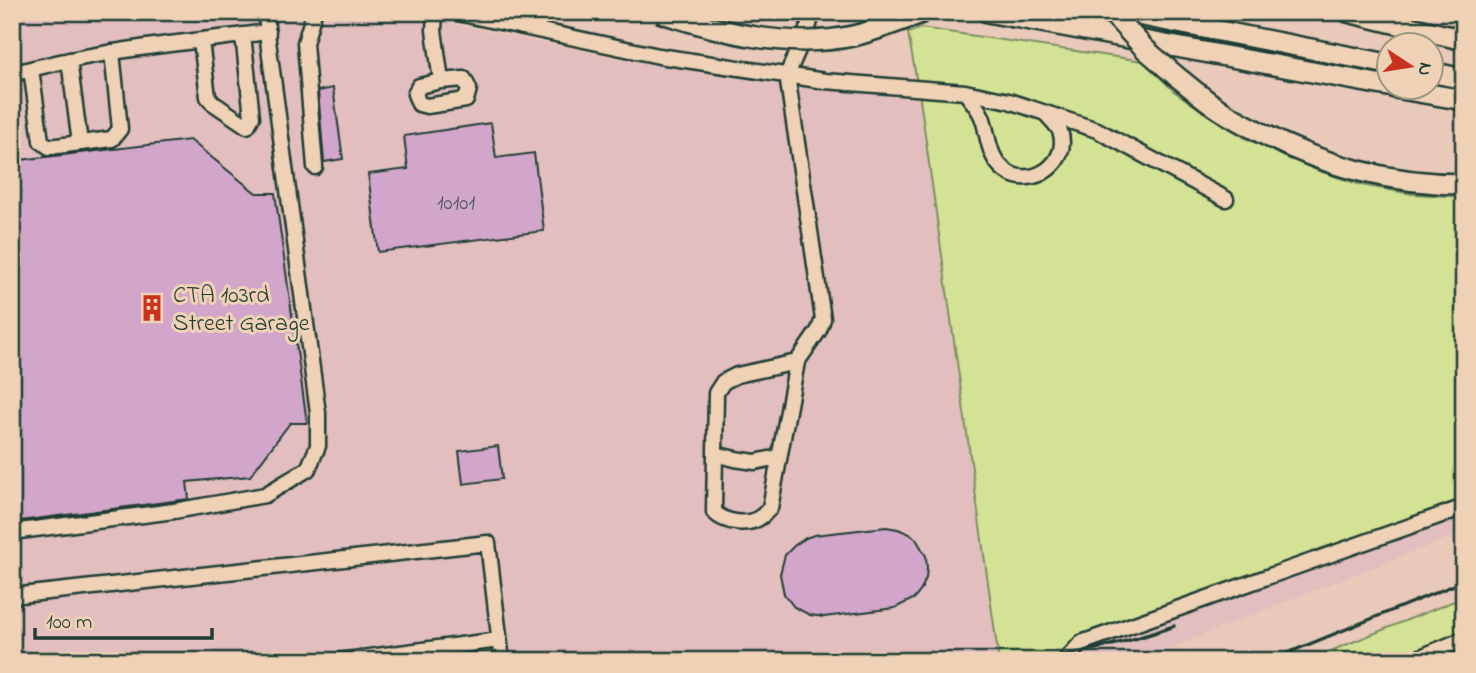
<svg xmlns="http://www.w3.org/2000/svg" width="1476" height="673" viewBox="0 0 1476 673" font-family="'Indie Flower',sans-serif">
  <rect width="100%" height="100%" fill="#e9c9ba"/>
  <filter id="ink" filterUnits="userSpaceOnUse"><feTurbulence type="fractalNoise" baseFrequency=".0143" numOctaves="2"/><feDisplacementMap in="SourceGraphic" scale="14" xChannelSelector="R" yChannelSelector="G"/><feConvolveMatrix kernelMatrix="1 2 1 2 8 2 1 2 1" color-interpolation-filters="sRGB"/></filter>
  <g filter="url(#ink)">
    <path fill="#e2bebf" d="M12,12H396L610,57L718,76L817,89L920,99L999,661H12Z
      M1464,512V532L1304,594L1138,661H1055L1329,559Z"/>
    <path fill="#d4e295" stroke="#7a9064" stroke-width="2" d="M921,28L1143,61L1175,92L1211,117L1247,139L1316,170L1361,185L1412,194L1464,197V512L1329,559L1055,661H999L920,99L908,33Z
      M1464,597V661H1306Z"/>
    <path fill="#d1a6ca" stroke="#1f3d34" stroke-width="2" d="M333,88L343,159L324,162L318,91Z
      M491,123L496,158L534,153L544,231L378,252L368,174L408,169L404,136Z
      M190,140L256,193H275L307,423H290L250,476L187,482L189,499L12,522V161Z
      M498,446L502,479L463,484L459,451Z
      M886,527L898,529L910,534L916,539L926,556L927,568L926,578L921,590L915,598L895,608L824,617L810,615L794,607L784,594L780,574L785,555L795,545L806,538L814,535Z"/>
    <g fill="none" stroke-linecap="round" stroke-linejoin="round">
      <defs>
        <path id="minor" d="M314,12L305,43L315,167
          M435,12L434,30L441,81
          M453,12L659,56L825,81L965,92L1009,101L1097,130L1226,199
          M201,41L208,97L213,103L247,126L252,117L243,35
          M69,60L80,143
          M31,69L41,141L49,147L112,139L120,129L112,52
          M12,74C95,50 182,43 268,32
          M464,79L469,89L466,100L427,106L419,104L415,94L419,86L441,81Z
          M965,92C972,101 979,108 983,119C989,138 988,159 1007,172C1033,189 1071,162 1060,131C1057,125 1051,119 1046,114
          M797,362L737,375L723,382L716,393L714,512C725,523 749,527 762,516C765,514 767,510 770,508L797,362L819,330L823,319L787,75L809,25L812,12
          M715,454L735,459L755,462L779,457
          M12,532L174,511L265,495L308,469L318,446V413L268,41L266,12
          M12,596L488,543L502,661
          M339,661L499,640
          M1065,661L1081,643L1464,507
          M1411,661L1464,639"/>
        <path id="highway" d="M987,12L1388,86
          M1122,12L1388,64
          M1348,12L1464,40
          M1430,72L1464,79
          M1176,76C1190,87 1204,99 1219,109C1229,116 1241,122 1252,128C1317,164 1389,184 1464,184
          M1395,88L1464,100"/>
      </defs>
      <use href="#minor" stroke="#1f3d34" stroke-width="19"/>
      <use href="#highway" stroke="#1f3d34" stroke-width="24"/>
      <use href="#minor" stroke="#efd2b6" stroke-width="14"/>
      <use href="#highway" stroke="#efd2b6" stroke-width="19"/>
      <path stroke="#1f3d34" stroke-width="3.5" d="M1026,661C1076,655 1126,643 1174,626
        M1268,661L1464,581"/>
      <defs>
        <path id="highway-bridge" d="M659,12C721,32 787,50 853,36C878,30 901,21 924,12
          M1111,12L1145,49L1176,76"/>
      </defs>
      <use href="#highway-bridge" stroke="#1f3d34" stroke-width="24" stroke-linecap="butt"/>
      <use href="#highway-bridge" stroke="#efd2b6" stroke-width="19"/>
    </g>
  </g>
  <defs>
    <symbol id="building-bare" viewBox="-9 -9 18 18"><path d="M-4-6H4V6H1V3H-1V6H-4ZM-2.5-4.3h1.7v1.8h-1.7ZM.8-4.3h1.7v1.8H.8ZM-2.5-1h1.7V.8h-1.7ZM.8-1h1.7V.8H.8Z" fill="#c8321e" stroke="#efd2b6" stroke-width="2.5" paint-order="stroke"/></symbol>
  </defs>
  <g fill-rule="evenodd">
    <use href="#building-bare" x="133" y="289" width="38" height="38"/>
  </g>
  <g text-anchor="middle" stroke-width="6" stroke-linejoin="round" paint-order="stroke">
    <g font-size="21" fill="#4c575a">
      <text x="456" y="209">10101</text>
    </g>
    <g font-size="24" fill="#1f3d34" stroke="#efd2b6" text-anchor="start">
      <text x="173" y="302">CTA 103rd<tspan x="173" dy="28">Street Garage</tspan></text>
    </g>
  </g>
  <rect width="1476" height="673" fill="none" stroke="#efd2b6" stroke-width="42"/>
  <rect x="21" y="21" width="1434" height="631" fill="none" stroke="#1f3d34" stroke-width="2.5" filter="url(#ink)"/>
  <g transform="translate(1410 66) rotate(102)"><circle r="33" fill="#efd2b6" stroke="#9c9682" stroke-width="2"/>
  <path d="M0-5L12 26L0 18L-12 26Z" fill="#c8321e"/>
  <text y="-10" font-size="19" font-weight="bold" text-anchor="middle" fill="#1f3d34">N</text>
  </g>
  <path d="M35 628v10h177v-10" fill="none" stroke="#1f3d34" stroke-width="3.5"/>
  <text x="46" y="628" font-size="21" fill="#1f3d34" stroke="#efd2b6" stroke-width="5" paint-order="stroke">100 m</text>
</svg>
